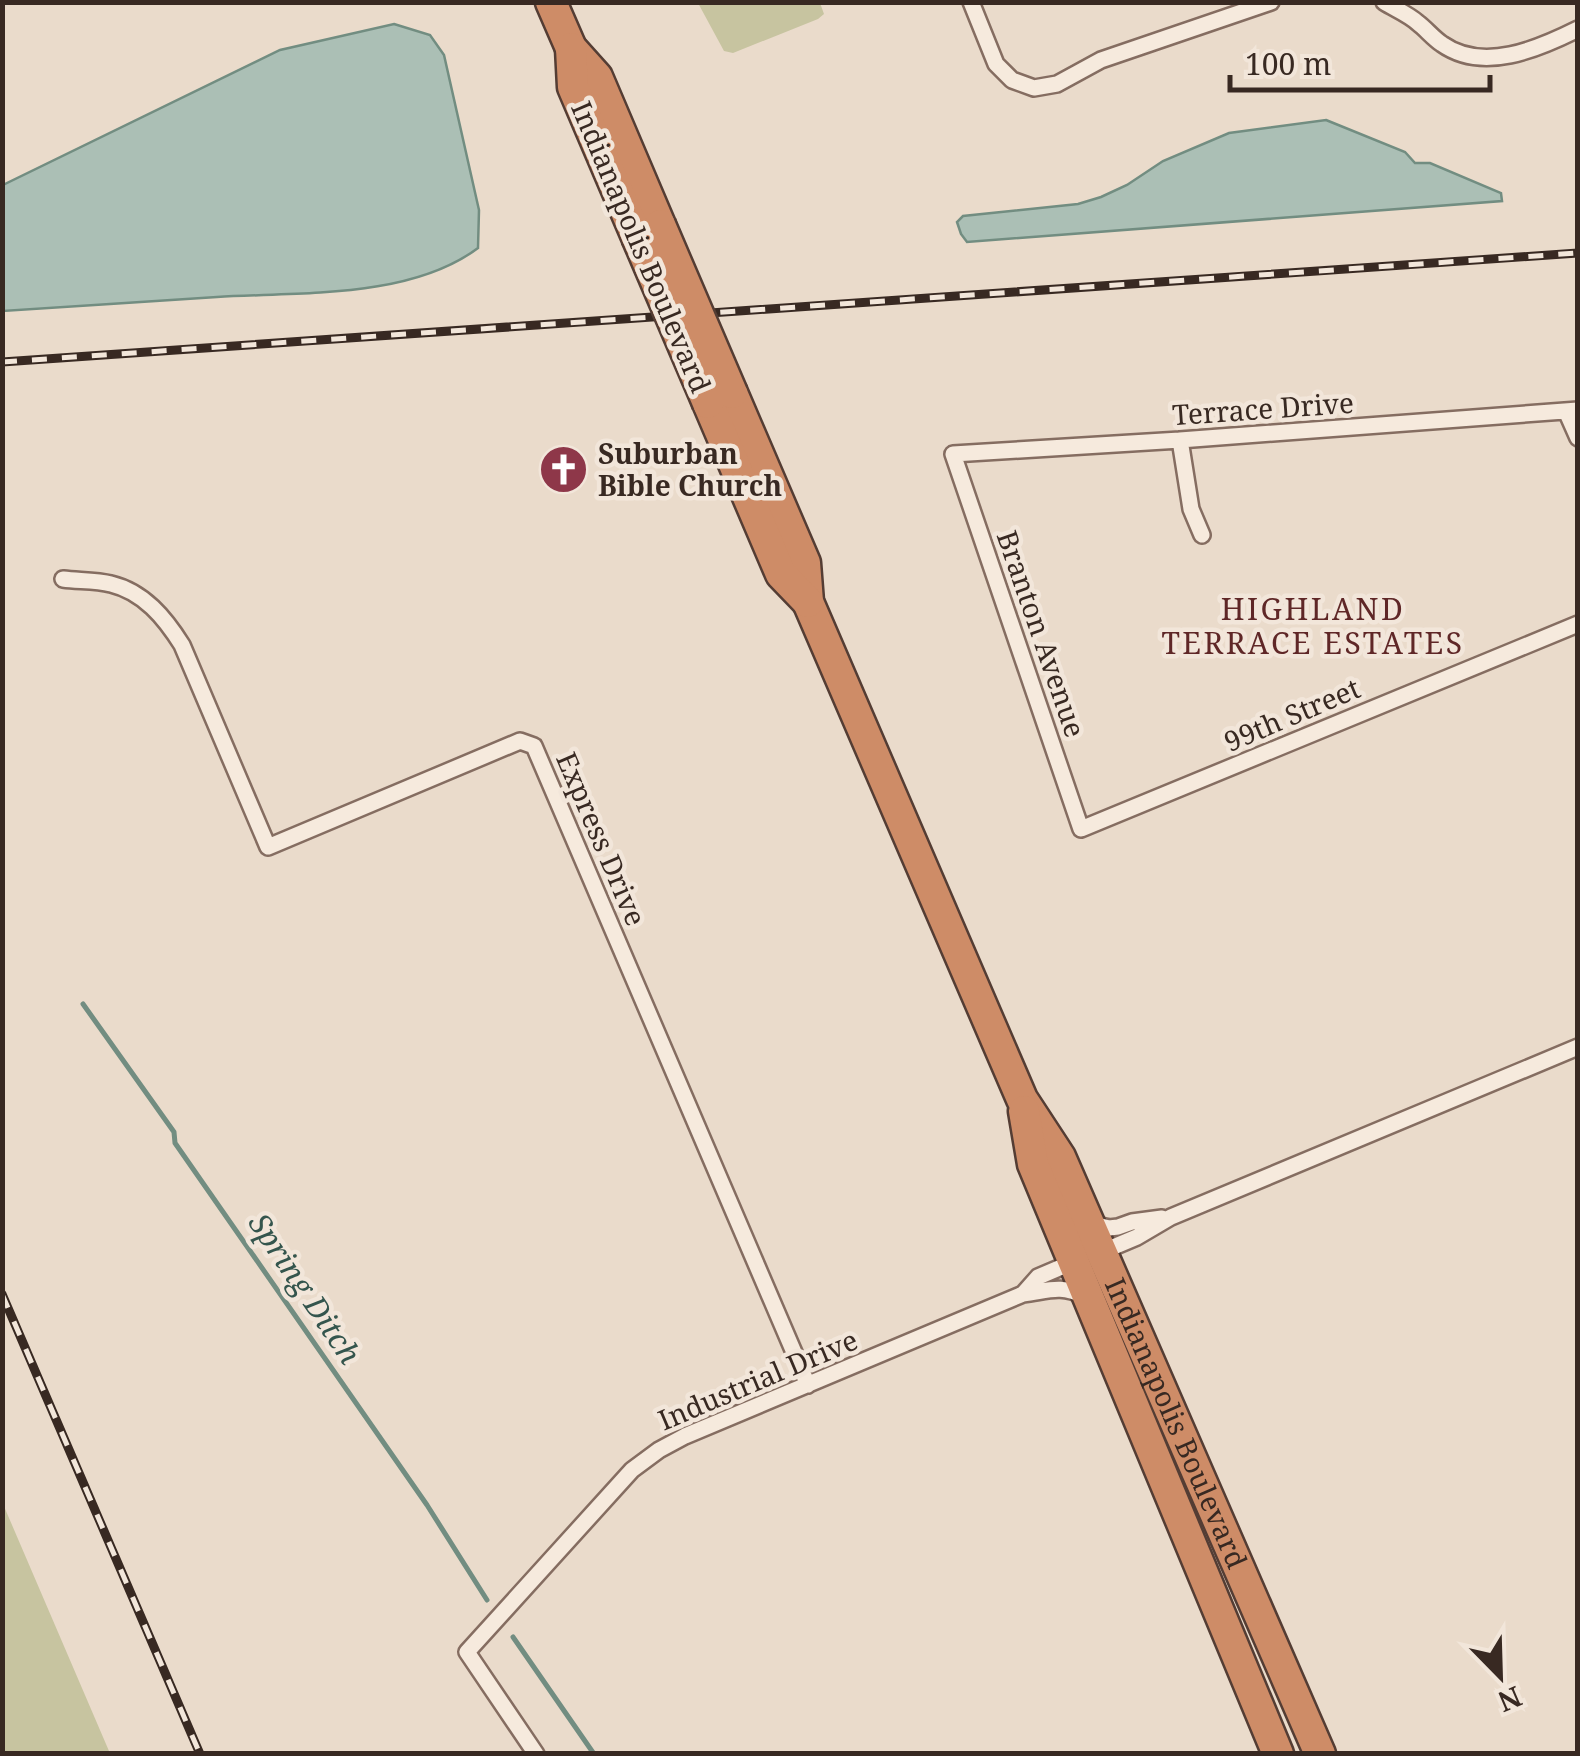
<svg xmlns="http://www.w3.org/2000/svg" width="1580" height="1756" viewBox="0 0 1580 1756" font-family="'Noto Serif',serif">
  <rect width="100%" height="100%" fill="#eadbcb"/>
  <path fill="#c7c4a0" d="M698,3H820L824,14L818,19L733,53L724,51Z
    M3,1504L109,1751L104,1753H3Z"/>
  <path fill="#abbfb5" stroke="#728d81" stroke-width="2.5" d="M394,24L430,35L444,55L479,210L478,248C410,299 299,292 217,297C146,302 74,306 3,311V185L280,50Z
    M1326,120L1405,152L1415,163H1430L1501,193L1502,201L967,242L961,234L957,222L963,216L1078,204L1101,197L1127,185L1163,161L1229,133Z"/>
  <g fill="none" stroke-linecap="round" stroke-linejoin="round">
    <path stroke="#728d81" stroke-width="5" d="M83,1004L174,1132L175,1143L427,1505L487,1600
      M513,1637L594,1754"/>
    <defs>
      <path id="street" d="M971,2L996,64L1012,80L1034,88L1057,84L1101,60L1271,2
        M1384,2C1395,9 1408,14 1418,23C1426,29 1433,38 1442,44C1483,73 1538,49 1578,29
        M1578,410L1180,440L953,454L1081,829L1578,624
        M1566,411L1578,438
        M1180,440L1191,509L1202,535
        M63,579C78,581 96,580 111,584C144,592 165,618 182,645L268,847L520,741L534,746L808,1385
        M1089,1223L1109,1228L1118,1227L1132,1222L1162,1218
        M1099,1253L1137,1237L1171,1217L1578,1047
        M1023,1294L1038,1277L1078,1260
        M536,1754L467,1652L632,1470L659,1450L685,1436L1023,1294C1048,1291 1060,1284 1084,1296"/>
      <g id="highway">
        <path d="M551,2L571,48L597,77L660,225"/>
        <path d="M571,48L573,87L637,237"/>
        <path id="s1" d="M732,393L805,563L808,602L1022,1099L1060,1157L1320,1754"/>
        <path d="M708,403L781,574L808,602"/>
        <path d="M1024,1111L1033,1164L1278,1754"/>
      </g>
    </defs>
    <use href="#street" stroke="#856d61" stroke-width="20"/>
    <use href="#highway" stroke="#543d34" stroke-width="35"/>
    <use href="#street" stroke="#f6eadd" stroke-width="15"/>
    <use href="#highway" stroke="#ce8c67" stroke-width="30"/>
    <defs>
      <path id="rail" d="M2,362L1578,253
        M2,1294L200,1754"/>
    </defs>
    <use href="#rail" stroke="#382922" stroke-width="9"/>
    <use href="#rail" stroke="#f2e6da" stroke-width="5" stroke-dasharray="15" stroke-linecap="butt"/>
    <defs>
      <path id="highway-bridge" d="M660,225L732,393
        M637,237L708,403"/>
    </defs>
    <use href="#highway-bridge" stroke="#543d34" stroke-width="35" stroke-linecap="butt"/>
    <use href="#highway-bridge" stroke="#ce8c67" stroke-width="30"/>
  </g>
  <defs>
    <symbol id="church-disc" viewBox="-11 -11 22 22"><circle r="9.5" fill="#8e3749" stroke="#f2e6da"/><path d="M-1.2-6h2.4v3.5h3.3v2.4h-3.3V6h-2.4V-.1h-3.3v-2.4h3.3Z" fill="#fff"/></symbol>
  </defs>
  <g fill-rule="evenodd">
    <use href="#church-disc" x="536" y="442" width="55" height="55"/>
  </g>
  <g text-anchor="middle" stroke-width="9" stroke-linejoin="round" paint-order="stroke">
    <g font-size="28" fill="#382922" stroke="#f2e6da">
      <text transform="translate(641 247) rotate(67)" y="10">Indianapolis Boulevard</text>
      <text transform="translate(1263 409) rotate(-4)" y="10">Terrace Drive</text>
      <text transform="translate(1041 634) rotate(71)" y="10">Branton Avenue</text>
      <text transform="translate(1292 715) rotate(-23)" y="10">99th Street</text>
      <text transform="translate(601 839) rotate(67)" y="10">Express Drive</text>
      <text transform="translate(758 1380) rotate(-23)" y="10">Industrial Drive</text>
      <text dy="10" stroke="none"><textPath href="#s1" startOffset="1125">Indianapolis Boulevard</textPath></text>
    </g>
    <g font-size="28" font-weight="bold" fill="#382922" stroke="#f2e6da" text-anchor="start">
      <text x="598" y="464">Suburban<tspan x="598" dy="32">Bible Church</tspan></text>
    </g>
    <g font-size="30" letter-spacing="2.5" fill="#5f2727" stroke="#f2e6da">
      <text x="1313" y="620">HIGHLAND<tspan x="1313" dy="34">TERRACE ESTATES</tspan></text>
    </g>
    <g font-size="30" font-style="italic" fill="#34554d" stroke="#f2e6da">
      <text transform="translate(304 1289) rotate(56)" y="10">Spring Ditch</text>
    </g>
  </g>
  <rect width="1580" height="1756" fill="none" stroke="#382922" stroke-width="10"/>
  <g transform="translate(1500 1676) rotate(157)" stroke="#f2e6da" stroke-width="8" paint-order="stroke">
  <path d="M0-8L18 38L0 25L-18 38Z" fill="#382922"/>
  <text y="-15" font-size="28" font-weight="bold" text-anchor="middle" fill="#382922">N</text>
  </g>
  <path d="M1230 75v15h260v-15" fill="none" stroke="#382922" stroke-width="5"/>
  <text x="1245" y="75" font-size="30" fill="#382922" stroke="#f2e6da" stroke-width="8" paint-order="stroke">100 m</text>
</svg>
